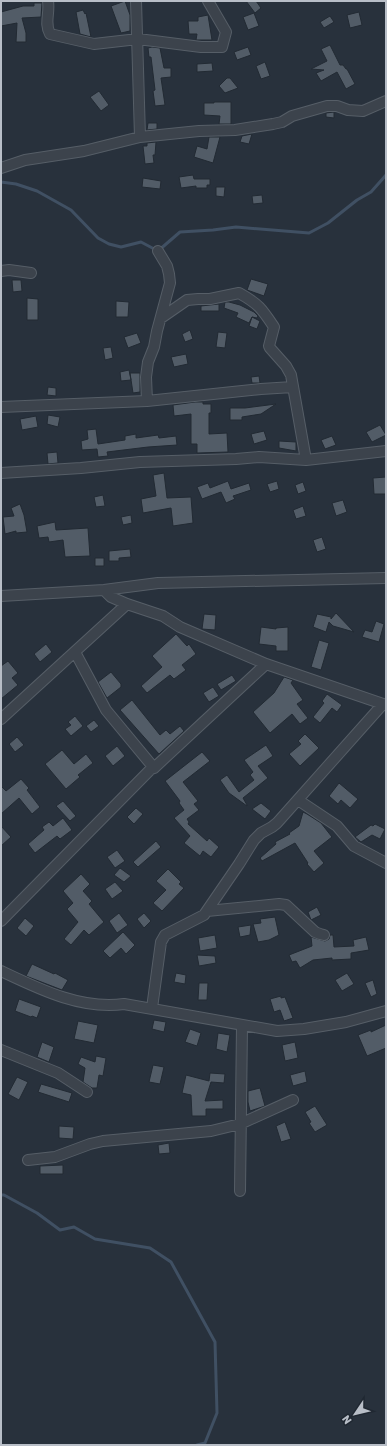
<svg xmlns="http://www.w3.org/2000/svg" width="387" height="1446" viewBox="0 0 387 1446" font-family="Rubik,sans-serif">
  <rect width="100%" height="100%" fill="#28313c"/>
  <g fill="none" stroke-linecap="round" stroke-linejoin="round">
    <path stroke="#405063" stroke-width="3" d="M1,182L16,184L37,191L71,210L98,238L109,244L121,247L141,242L158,251L180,232L213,230L236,227L309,233L328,223L357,200L371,192L386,175
      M1,1195H4L37,1213L60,1230L74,1227L95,1239L150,1248L171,1262L215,1342L217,1413L205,1443L197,1445"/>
  </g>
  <path fill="#525c67" stroke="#222a33" d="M125,1L130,15V31L121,33L111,6Z
    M246,1H256L261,8L255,13Z
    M34,3H42L41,17L22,18L26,33V42H16L17,23L1,26V12L23,6H34Z
    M83,10L85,14L86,13L91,37L80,34L76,12Z
    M359,12L362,25L350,28L347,15Z
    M254,13L259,26L248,30L243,17Z
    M208,15L212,40H196L197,34H189L188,21H198V17Z
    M330,16L334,22L324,28L320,22Z
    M330,45L340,65H343L346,69H347L355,84L346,89L337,72L321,81L316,73L324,70L311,69L327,61L321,49Z
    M152,47L160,48L164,68H171V77L161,78L165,105L155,106L153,91L155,90L151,57H149L148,48Z
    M248,47L251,55L237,60L234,52Z
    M265,62L270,76L261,79L256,66Z
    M212,63L213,71L197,72V64Z
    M227,78H230L238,88L225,93L219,86Z
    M99,91L109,105L101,111L90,97Z
    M214,102H231V124H219L220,116L204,115V103H214Z
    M334,112V118L326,117V113Z
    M148,123H157V129L147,130Z
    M252,134L249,144L240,142L242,136Z
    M209,137H220L213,163L194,157L197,146L207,149Z
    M156,142L155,155H153L154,163L145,164L143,146H147V143Z
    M193,175L194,179H210V185H207V188H196V186L181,188L179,177Z
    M143,178L161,181L160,189L142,187Z
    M216,187H225L224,197L216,196Z
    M262,195L263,203L253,204L252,196Z
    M251,279L268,284L264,296L247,290Z
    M12,280H21L22,291L13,292Z
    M27,298L38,299V320H27Z
    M116,301L129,302L128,317H116Z
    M225,302H229L240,305L254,312L258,316L257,318L252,317L249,323L236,317L238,313L224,308Z
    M219,304V311H201V306Z
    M252,317L260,321L257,329L249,326Z
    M190,330L193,339L185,342L182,334Z
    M218,332L227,333L225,348L216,347Z
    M137,333L141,343L128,348L124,337Z
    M111,347L113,358L105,360L103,348Z
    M186,354L188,364L174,367L171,357Z
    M129,370L131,380L121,381L120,372Z
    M130,373H140V392L133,393Z
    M259,376L260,383H252L251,377Z
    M48,387L56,388V396L47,395Z
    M195,402H203V404H211V413H209V434L227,433L228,452L197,453V444H191V414L174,416L173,405Z
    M276,404L261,414L242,417V420H230V408H245Z
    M48,415L60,417L58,427L47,424Z
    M36,416L38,427L22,430L20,419Z
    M380,425L386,435L372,442L366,432Z
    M96,429L98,444L125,440V436L136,434V438L158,435L159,438L176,436L177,445L148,447L107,452L108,456L98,457L97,449L82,450L81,441L88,439L87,430Z
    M264,431L267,440L254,444L251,434Z
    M332,436L336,445L325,449L321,440Z
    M279,441L296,442V451L279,448Z
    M57,452L58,463L48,464L47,453Z
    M164,473L167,498L191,497L193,523L173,526L171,508L143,513L141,499L156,496L153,475Z
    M386,477V494H374L373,478Z
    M228,481L231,489L249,483L251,490L233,496L235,499L226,503L221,492L202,499L197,487L208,483L210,488Z
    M277,481L279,489L270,492L267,484Z
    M303,482L306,491L298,494L295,485Z
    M103,495L105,506L96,507L94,497Z
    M343,500L347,512L336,516L332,503Z
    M20,504L24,515L27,532L16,533V531L5,534L3,517L14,516L11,508Z
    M303,506L306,516L296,519L293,510Z
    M131,515L132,523L123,525L121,517Z
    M55,522L56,530L88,528L90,556L65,557L63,540L49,542L48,537L39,538L37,526Z
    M322,537L326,549L317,552L313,540Z
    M130,549L131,557L119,558V561H109V551Z
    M95,558H104V566H95Z
    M336,613L354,632L333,626L329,622L326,632L313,627L317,614L331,617V619Z
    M204,614L216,615L215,630L202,629Z
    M376,621L384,624L379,642L362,637L365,630L372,632Z
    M261,627L276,629V628L288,627V651H276V646L259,644Z
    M176,634L187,646L189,644L196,654L182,665L186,670L174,679L170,675L147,693L141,686L162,667L152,656Z
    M319,640L329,643L321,670L311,667Z
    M46,644L52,652L40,662L34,654Z
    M8,661L18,673L12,678L18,685L1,699V666Z
    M111,672L121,684V687L107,698L98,682Z
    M232,675L236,681L221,690L217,684Z
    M284,677L293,680L291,683L303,700L297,704L308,718L300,724L292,714L270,733L253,712L274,693Z
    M213,687L219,696L209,702L203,693Z
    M327,694L342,705L337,712L332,708L320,723L313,717L324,703L322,701Z
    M132,700L160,735L166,730L170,734L180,726L184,731L159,754L120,710Z
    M75,716L83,726L71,736L65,729L71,725L68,722Z
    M94,720L99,726L91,732L86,726Z
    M305,734L319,748L300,766L289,754L301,744L298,741Z
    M17,737L24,745L15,752L9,744Z
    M266,745L273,756L258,766L268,778L243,798L247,805V806L229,793L220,780L227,775L239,792L254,780L250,775L253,772L244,760Z
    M117,746L125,756L113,766L105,756Z
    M62,750L74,764L86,754L93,763L78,775L80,777L66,789L45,764Z
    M202,752L210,761L183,782L198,801L194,804L199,810L187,819L189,822L188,824L207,841L209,838L219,847L211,857L203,851L200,856L184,843L190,836L174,818L184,810L179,803L180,801L165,781Z
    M21,779L29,788L27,790L40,807L32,814L19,798L1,814V786L6,791Z
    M339,783L358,799L350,808L341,800L338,804L329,796Z
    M63,801L76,816L70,821L56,806Z
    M261,803L271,811L265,819L252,809Z
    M136,808L143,814L134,824L127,817Z
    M303,812L307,814L321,823L332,837L314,851L324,863L314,872L307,864L308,863L295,843L262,861L260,858L276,844L275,842L290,834L289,833L299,826Z
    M63,818L72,830L60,839L57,836L35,853L28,844L44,830L42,827L49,822L53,826Z
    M375,824L385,829L380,839L372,835L361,842L355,837L371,825L373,826Z
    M1,826L11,837L1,846Z
    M156,841L161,847L138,867L133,862Z
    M117,850L125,861L115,868L107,857Z
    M120,868L131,876L124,882L114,875Z
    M168,869L181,882L179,884L184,888L162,911L153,903L166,890L156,881Z
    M81,874L90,884L83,891L92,901L89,904L104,922L89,935L84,930L71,945L64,939L78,922L67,909L73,903L63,891Z
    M115,882L123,891L112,899L105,889Z
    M317,907L321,915L311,920L308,912Z
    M119,913L128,925L117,933L109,921Z
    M144,913L151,921L144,928L137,919Z
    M275,917L279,935L269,940L258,942L253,924L261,923L260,919Z
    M25,918L34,926L26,936L17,928Z
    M251,925L250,935L240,937L238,927Z
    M123,932L135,945L126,954L121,948L110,958L103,951Z
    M215,935L217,948L200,951L198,938Z
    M330,935H333L334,947L354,946L353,940L366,937L369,950L351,953V959L332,960V958L313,960L300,968L296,961L292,962L289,955L312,946L311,937L325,941L329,939Z
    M197,955L215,956L216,963L199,966Z
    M32,964L54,974L55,973L68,980L62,990L26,976Z
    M176,973L186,975L185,984L174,982Z
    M347,973L354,984L342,991L335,980Z
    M373,980L377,994L371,997L365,983Z
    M199,983H208L207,1000H198Z
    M281,996V998L285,997L293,1018L284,1021L280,1010L274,1012L270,999Z
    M19,999L41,1007L37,1018L32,1016L31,1017L15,1011Z
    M154,1020L166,1022L164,1032L152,1029Z
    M78,1021L98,1025L94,1043L74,1039Z
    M386,1025V1048L367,1056L358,1035L371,1030V1032Z
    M190,1029L201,1033L197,1046L185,1042Z
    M218,1033L230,1035L227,1052L216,1049Z
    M42,1042L54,1047L49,1062L37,1057Z
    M295,1042L298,1058L285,1061L282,1045Z
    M96,1056L106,1058L103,1076L99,1075L97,1088H92L83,1082L85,1068L78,1064L81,1057L95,1062Z
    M153,1065L164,1067L160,1084L149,1082Z
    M305,1071L307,1082L293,1086L290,1075Z
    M210,1073L225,1074L224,1083L211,1082L205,1101L223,1100V1109H206V1116H192L191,1095L182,1093L186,1075L209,1081Z
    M17,1077L28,1082L19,1100L8,1094Z
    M41,1084L72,1093L69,1102L38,1092Z
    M260,1088L265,1106L250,1111L248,1102V1091Z
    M315,1106L327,1125L315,1132L309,1123L311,1122L305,1112Z
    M285,1122L291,1139L281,1142L276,1126Z
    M59,1126L74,1127L73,1139L59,1138Z
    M169,1143L170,1153L159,1154L158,1145Z
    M63,1165V1174H40V1166Z"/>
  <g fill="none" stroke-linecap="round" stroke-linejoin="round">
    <defs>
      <path id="street" d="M48,1C50,14 44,23 50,34L94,44L138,39L201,47H222L226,32L208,1
        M136,1L140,137
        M1,168L25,160L84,151L140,137L199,131L235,130L273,124L282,122L292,116L327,106H337L348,110L363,111L386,101
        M1,271L9,270L31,273
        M161,318L187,300L198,299H210L239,293C259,304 262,309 274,327L269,346L270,348L286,366L291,375L306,460
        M147,401L146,377L148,362L154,347L157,331L170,283L169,274L167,266L158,251
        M1,407L147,401L261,389L293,387
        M1,473L81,468L140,462L236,459L259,457L306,460L386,451
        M104,590L111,597L127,604L163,616L180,627L266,664L386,705
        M1,596L104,590L158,583L386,578
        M75,652L106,710L154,768
        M1,719L127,604
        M298,800L337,826L354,846L386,863
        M207,911L279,904L286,905L315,932L320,934L324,935
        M1,921L151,769L154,768L266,664
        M1,971C39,989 81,1010 124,1004L277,1031L304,1029L346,1022L386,1011
        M152,1008L161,942L165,935L204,915L239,864L254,840L261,833L272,827L277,823L383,704
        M1,1050L58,1073L87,1092
        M28,1160L55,1157L90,1144L103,1141L211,1131L240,1124L293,1100
        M240,1191L242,1025"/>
    </defs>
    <use href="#street" stroke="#565e67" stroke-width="12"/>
    <use href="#street" stroke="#3c434c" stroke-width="10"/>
  </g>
  <rect width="387" height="1446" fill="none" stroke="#b8bec7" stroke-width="4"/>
  <g transform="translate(355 1414) rotate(235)" stroke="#202832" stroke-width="3" paint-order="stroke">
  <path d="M0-3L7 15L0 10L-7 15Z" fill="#b8bec7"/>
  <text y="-6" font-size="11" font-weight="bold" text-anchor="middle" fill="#b8bec7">N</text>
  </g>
</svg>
